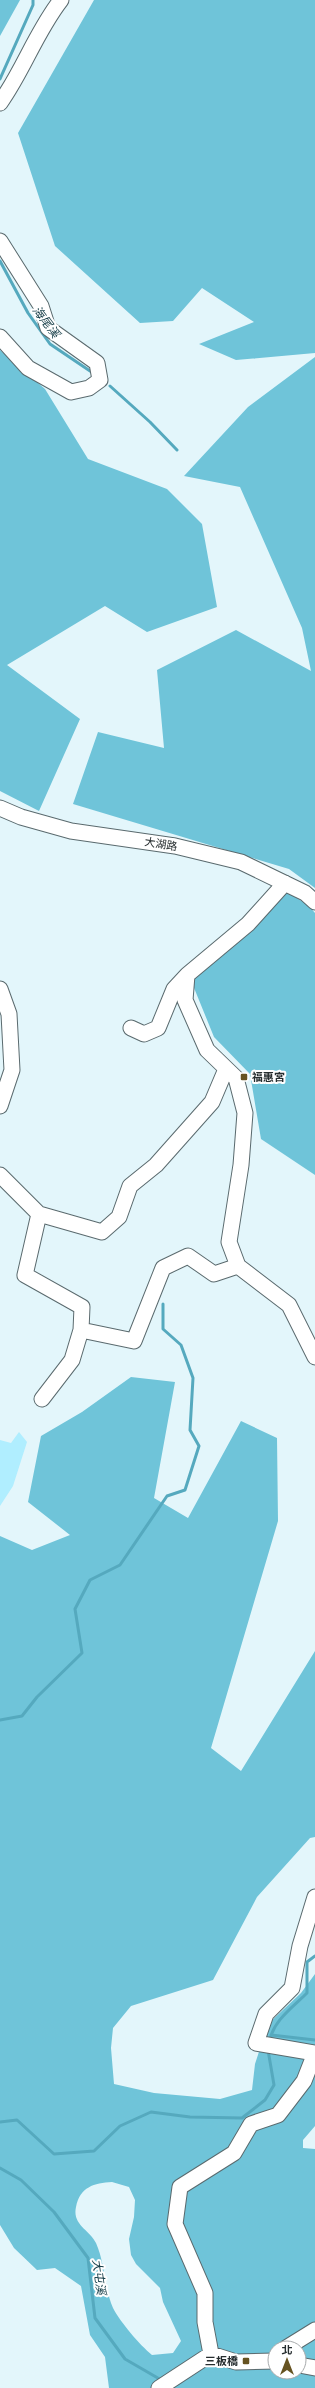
<svg xmlns="http://www.w3.org/2000/svg" width="315" height="2388" viewBox="0 0 315 2388" font-family="Raleway,'Noto Sans TC',sans-serif">
  <rect width="100%" height="100%" fill="#e3f6fb"/>
  <path fill="#b0eeff" d="M19,1432L27,1442L13,1486L0,1506V1440L11,1443Z"/>
  <path fill="#6fc4d9" fill-rule="evenodd" d="M0,0H20L0,36Z
    M94,0H315V353L236,360L199,344L254,322L202,288L173,321L140,323L55,246L18,133Z
    M0,350L45,389L88,459L167,489L202,524L217,607L147,632L105,606L7,665L80,719L39,811L0,791Z
    M315,357V888L289,869L73,804L98,732L164,748L157,670L236,630L311,671L302,628L240,487L184,476L248,407Z
    M287,892L308,905L315,913V1175L261,1139L250,1074L214,1037L190,978Z
    M131,1377L175,1382L154,1498L188,1518L241,1421L277,1438L278,1521L211,1748L241,1771L315,1651V1837L310,1838L257,1897L213,1980L131,2006L113,2028L111,2048L114,2084L154,2093L220,2099L252,2090L255,2064L268,2024L301,1993L315,1974V2126L303,2140V2148L315,2149V2388H109L105,2357L90,2335L81,2286L55,2268L37,2270L14,2248L0,2225V1536L32,1550L70,1535L28,1502L41,1436L82,1412ZM112,2182L129,2187L135,2200L134,2217L129,2239L131,2255L136,2264L160,2288L163,2302L181,2341L173,2353L152,2355C139,2344 121,2323 113,2308C105,2291 105,2263 96,2243C90,2230 72,2225 76,2207C80,2187 94,2183 112,2182ZM275,2348H299V2372H275Z"/>
  <g fill="none" stroke-linecap="round" stroke-linejoin="round">
    <path stroke="#55a9be" stroke-width="3" d="M0,79L33,5V0
      M0,261L28,313L50,344L93,373
      M110,386L150,422L177,450
      M0,1720L22,1716L37,1697L82,1653L75,1609L90,1580L120,1565L167,1496L185,1490L199,1446L190,1430L193,1378L181,1345L163,1329V1304
      M271,2035L315,2040
      M270,2040C273,2021 294,2006 307,1993V1962L315,1956
      M0,2122L17,2120L54,2154L94,2151L120,2126L151,2112L190,2117L242,2118L265,2100L274,2085L268,2050
      M0,2168L21,2180L54,2212L88,2258L95,2318L125,2359L163,2381"/>
    <defs>
      <path id="minor" d="M0,103C23,71 36,32 61,0
        M0,241L41,306L48,328L97,363L100,380L89,388L71,392L28,368L0,337
        M0,808L21,817L71,831L175,846L241,862L305,893L315,902
        M285,883L248,924L187,975L185,1000L207,1050L236,1078L245,1113L241,1165L229,1242L238,1266L289,1305L315,1357
        M0,989L9,1014L12,1070L0,1106
        M131,1028L144,1034L158,1028L174,989L187,975
        M0,1175L39,1214L102,1232L119,1217L130,1186L156,1165L212,1102L226,1069
        M39,1214L25,1275L82,1307L81,1330L72,1360L42,1399
        M81,1330L134,1341L163,1268L188,1256L214,1274L238,1266
        M315,1897L300,1946L292,1988L266,2014L256,2043L315,2053
        M286,2348L315,2330
        M211,2354L205,2322V2293L175,2224L180,2187L234,2153L251,2124L278,2115L304,2081L315,2053
        M299,2365L315,2368
        M159,2388L211,2354L236,2362L275,2361"/>
    </defs>
    <use href="#minor" stroke="#5a6a6e" stroke-width="17"/>
    <use href="#minor" stroke="#fff" stroke-width="15"/>
  </g>
  <g fill="#665321" stroke="#fff" stroke-width="1.5">
    <rect x="240" y="1073" width="8" height="8" rx="2"/>
    <rect x="242" y="2357" width="8" height="8" rx="2"/>
  </g>
  <g text-anchor="middle" stroke-width="4" stroke-linejoin="round" paint-order="stroke">
    <g font-size="11" fill="#262d2f" stroke="#fff">
      <text transform="translate(161 844) rotate(9)" y="4">大湖路</text>
    </g>
    <g font-size="11" font-weight="bold" fill="#262d2f" stroke="#fff" text-anchor="start">
      <text x="252" y="1081">福惠宮</text>
      <text x="238" y="2365" text-anchor="end">三板橋</text>
    </g>
    <g font-size="12" font-style="italic" fill="#1a414b" stroke="#fff">
      <text transform="translate(46 322) rotate(53)" y="4">海尾溪</text>
      <text transform="translate(99 2277) rotate(82)" y="4">大屯溪</text>
    </g>
  </g>
  <g transform="translate(287 2360)"><circle r="19" fill="#ffffff" stroke="#a8abac"/>
  <path d="M0-3L7 15L0 10L-7 15Z" fill="#665321"/>
  <text y="-6" font-size="11" font-weight="bold" text-anchor="middle" fill="#262d2f">北</text>
  </g>
</svg>
